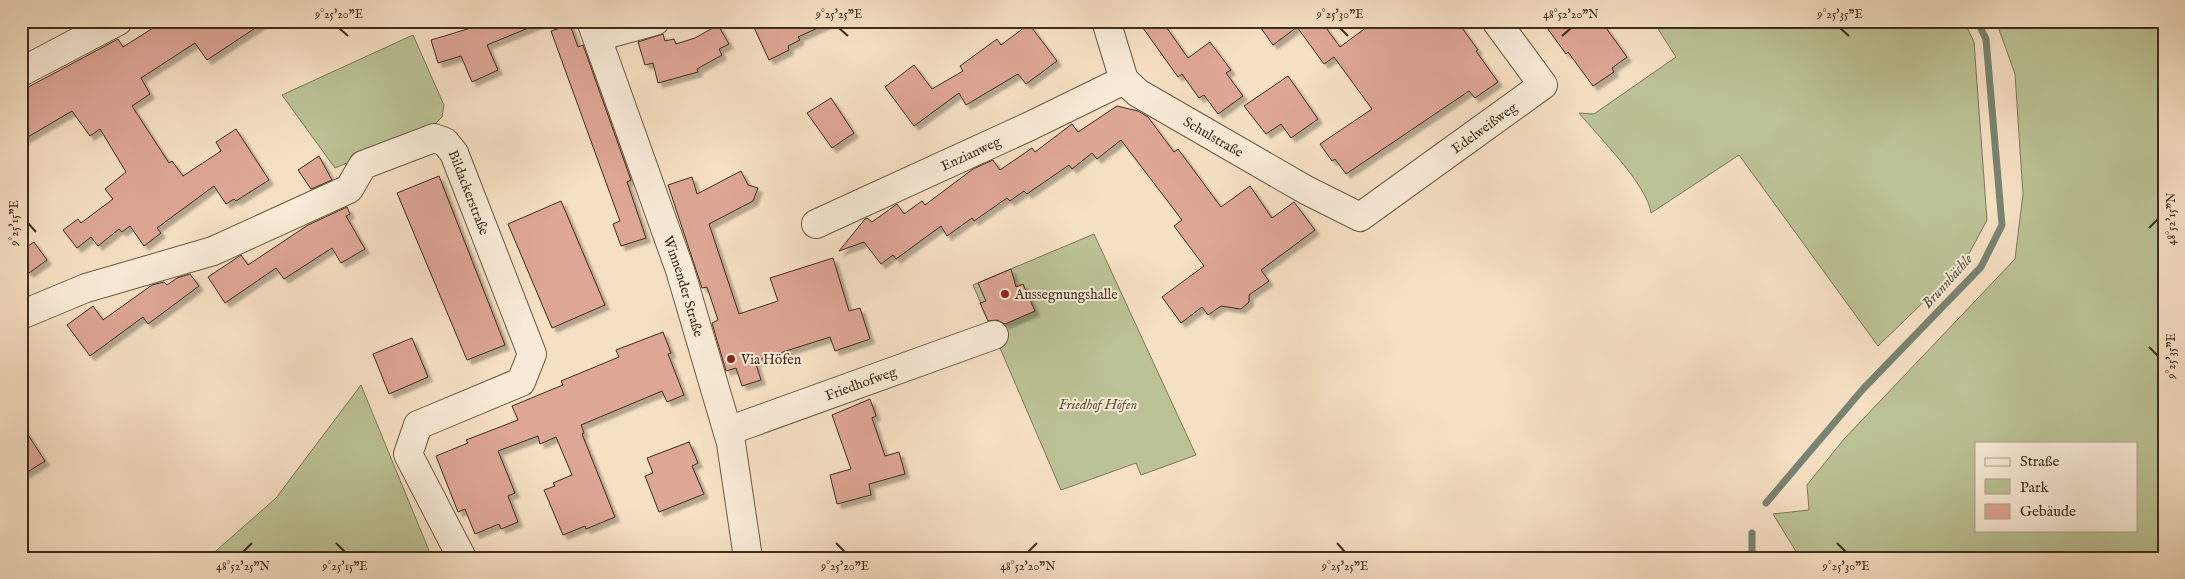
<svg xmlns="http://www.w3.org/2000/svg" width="2185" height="579" viewBox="0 0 2185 579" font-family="'IM FELL English',serif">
  <defs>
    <filter id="shadow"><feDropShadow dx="4.5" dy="4.5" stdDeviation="1" flood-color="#0004"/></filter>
  </defs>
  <rect width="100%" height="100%" fill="#f6e0c3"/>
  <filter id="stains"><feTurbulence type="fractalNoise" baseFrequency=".004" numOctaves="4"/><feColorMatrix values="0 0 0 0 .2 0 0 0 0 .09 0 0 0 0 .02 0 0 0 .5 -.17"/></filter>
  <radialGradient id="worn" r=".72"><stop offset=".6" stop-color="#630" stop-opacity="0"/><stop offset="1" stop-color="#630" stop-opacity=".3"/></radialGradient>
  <path fill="#bbc295" stroke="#7d7858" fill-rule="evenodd" d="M1653,21H1964L1974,42L1987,220L1964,263L1878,346L1739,155L1651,213C1648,186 1598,136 1579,113L1594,114L1676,57Z
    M1996,21H2164V558H1800L1773,514L1809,510L1807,485L1844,439L2015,259L2023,194L2015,74ZM1976,443H2136V530H1976Z
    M413,35L444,105L442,117L433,126L335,168L282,95Z
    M1094,234L1196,455L1141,475L1136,463L1061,490L973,285Z
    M361,385L432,558H208L276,498Z"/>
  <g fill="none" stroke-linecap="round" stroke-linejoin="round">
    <path stroke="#788472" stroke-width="7" d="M1766,503L1863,389L1981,267L2002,225L1986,39L1977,21
      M1752,533V558"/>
  </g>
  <path fill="#dea695" stroke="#3f2d1a" filter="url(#shadow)" d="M164,21H266L207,60L195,43L141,78L150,94L132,106L169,163L172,161L183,176L221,151L216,142L236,129L269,180L236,201L234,199L226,204L214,186L157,228L161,233L144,246L130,226L122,232L119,229L98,246L91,237L77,248L63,230L78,219L81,223L113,199L105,189L126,172L100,129L90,136L72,111L21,141V91L118,39L123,47Z
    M470,21H543V22L487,45L498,70L472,82L461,56L438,63L431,40L474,27Z
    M751,21H833L798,37L800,40L788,46L789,50L769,60Z
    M1138,21H1162L1188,58L1210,42L1231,70L1226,73L1243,96L1218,114L1204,95L1199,98L1182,74L1178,77Z
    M1256,21H1321L1340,47L1375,21H1457L1478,50L1476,51L1498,82L1475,98L1469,91L1346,174L1335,159L1332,161L1320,144L1372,109L1334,57L1324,64L1297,27L1273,45Z
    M1542,21H1601L1627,57L1612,68L1614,72L1593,86L1568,52L1566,54Z
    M1029,24L1057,61L1026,84L1018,74L966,105L959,93L914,126L885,87L914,65L932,89L963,71L960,66L997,39L1001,45Z
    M570,25L578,47L583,45L631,180L627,182L646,238L621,246L613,224L620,221L551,31Z
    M718,25L729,44L719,49L722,55L697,69L698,72L658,83L653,63L645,65L638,42L663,34L665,41L674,39L676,44L695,38Z
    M1288,76L1318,119L1291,138L1281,124L1266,134L1244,106Z
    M831,98L854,133L832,148L807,113Z
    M1117,106L1138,111L1148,117L1174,152L1178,149L1221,207L1250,186L1272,218L1294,202L1315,230L1261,270L1269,281L1249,295V302L1241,309L1221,306L1208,315L1202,307L1181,323L1162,297L1204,266L1174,226L1182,220L1121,140L1097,159L1092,153L1072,169L1069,165L1027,194L1024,191L1010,201L1007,198L974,221L972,218L947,236L941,226L896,259L893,255L881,264L864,242L839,251L865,219L867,218L872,222L897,204L904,214L922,201L925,205L973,169L993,160L1000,170L1032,148L1035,152L1072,124L1078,132Z
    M319,156L332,180L311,189L298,170Z
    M741,171L748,185L758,188L753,201L709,224L739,314L778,301L770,278L833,258L849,311L860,308L870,339L835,351L830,337L755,361L761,380L742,386L736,368L726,371L712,323L718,320L707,287L702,288L668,185L692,177L697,194Z
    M439,176L505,345L467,360L397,193Z
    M561,201L605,305L552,328L508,224Z
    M347,207L350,214L346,216L365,249L341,263L332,248L284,279L276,268L225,303L208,277L241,255L248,265L308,225Z
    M34,242L47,260L29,273L21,264V251Z
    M1011,269L1016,287L1023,284L1035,311L1005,324L997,320L988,321L980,303L986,301L978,283Z
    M190,274L199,286L148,324L143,317L90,356L67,325L93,306L103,320L152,285L164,282L167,285L177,278Z
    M663,332L671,353L668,354L684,395L667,402L662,391L581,425L584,433L582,434L615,517L586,529L585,526L563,535L544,490L555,486L553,483L572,475L556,437L540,444L538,436L498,451L515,493L508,496L518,522L501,529L499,524L475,534L465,509L458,512L436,456L468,443L466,440L518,420L512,406L563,385L561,381L619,357L616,350Z
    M412,338L428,377L389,394L373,354Z
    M870,399L876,416L872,418L885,456L899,452L905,474L869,484L871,495L837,504L830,475L851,469L832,415Z
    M21,424L45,461L21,476Z
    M689,442L698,463L692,466L704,494L659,512L645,476L653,473L647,458Z"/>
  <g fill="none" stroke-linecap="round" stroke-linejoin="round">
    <defs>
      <g id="minor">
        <path id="s1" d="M591,21L680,270L731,443L748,558"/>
        <path id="s2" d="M1106,21L1124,80L1138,93L1306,190L1360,217L1543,85L1496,21"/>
        <path d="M597,37L655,21"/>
        <path d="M21,72L118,21"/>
        <path id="s3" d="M816,224L1030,126L1124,80"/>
        <path id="s4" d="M21,315L86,288L213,251L349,189L363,165L434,138L445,142L454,153L532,354L521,382L418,425L408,454L462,558"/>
        <path id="s5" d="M728,431L994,335"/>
      </g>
    </defs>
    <use href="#minor" stroke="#6d5a44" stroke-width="30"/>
    <use href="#minor" stroke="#f9ebd8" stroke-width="28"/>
  </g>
  <path fill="none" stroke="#3f2d1a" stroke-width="2" d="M339,28L348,36M839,28L848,36M1340,28L1348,36M1840,28L1849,36M1562,36L1571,28M28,223L36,232M2149,228L2158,219M2149,347L2158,356M336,543L345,552M836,543L845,552M1337,543L1345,552M1837,543L1846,552M243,552L252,543M1028,552L1037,543"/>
  <g fill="#8f2418" stroke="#f9ebd8" stroke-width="2">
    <circle cx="1005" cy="294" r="5"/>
    <circle cx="731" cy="359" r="5"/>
  </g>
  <g text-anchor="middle" stroke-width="4" stroke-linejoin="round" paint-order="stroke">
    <g font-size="14" fill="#3f2d1a" stroke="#f9ebd8">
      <text dy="5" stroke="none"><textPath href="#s2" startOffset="488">Edelweißweg</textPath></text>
      <text dy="5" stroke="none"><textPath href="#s2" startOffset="168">Schulstraße</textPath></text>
      <text dy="5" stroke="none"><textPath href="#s3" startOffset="170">Enzianweg</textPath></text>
      <text dy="5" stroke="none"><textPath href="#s4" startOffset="524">Bildackerstraße</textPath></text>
      <text dy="5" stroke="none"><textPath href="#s1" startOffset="281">Winnender Straße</textPath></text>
      <text dy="5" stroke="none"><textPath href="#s5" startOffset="141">Friedhofweg</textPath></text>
    </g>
    <g font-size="14" fill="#3f2d1a" stroke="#f9ebd8" text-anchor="start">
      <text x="1015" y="299">Aussegnungshalle</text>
      <text x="741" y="364">Via Höfen</text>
    </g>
    <g font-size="14" font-style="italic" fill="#5e5239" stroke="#f9ebd8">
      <text x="1098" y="409">Friedhof Höfen</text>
    </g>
    <g font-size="15" font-style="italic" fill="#57513f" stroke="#f9ebd8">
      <text transform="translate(1947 281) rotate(-48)" y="5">Brunnbächle</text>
    </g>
  </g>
  <rect width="2185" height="579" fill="none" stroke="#f6e0c3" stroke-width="55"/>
  <rect x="1975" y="442" width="162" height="90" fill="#f9ebd8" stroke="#af9f8c"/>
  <rect x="1985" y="458" width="25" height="8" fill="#f9ebd8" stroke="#af9f8c"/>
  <text x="2020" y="466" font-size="15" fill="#3f2d1a">Straße</text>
  <rect x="1985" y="479" width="25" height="15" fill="#bbc295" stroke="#af9f8c"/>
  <text x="2020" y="492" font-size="15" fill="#3f2d1a">Park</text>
  <rect x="1985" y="504" width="25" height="15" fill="#dea695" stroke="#af9f8c"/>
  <text x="2020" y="516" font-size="15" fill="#3f2d1a">Gebäude</text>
  <rect x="28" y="28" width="2130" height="524" fill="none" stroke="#3f2d1a" stroke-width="2"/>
  <g font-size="12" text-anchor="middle" fill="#3f2d1a">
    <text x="339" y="18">9°25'20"E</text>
    <text x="839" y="18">9°25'25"E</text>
    <text x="1340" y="18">9°25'30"E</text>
    <text x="1571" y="18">48°52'20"N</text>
    <text x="1840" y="18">9°25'35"E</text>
    <text transform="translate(2171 219) rotate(-90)" y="4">48°52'15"N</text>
    <text transform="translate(14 223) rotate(-90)" y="4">9°25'15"E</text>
    <text transform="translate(2171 356) rotate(-90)" y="4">9°25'35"E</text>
    <text x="243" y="570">48°52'25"N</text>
    <text x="345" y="570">9°25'15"E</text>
    <text x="845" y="570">9°25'20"E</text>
    <text x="1028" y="570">48°52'20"N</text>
    <text x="1345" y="570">9°25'25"E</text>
    <text x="1846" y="570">9°25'30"E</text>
  </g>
  <rect width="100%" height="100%" filter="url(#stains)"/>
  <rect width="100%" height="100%" fill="url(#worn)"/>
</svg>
